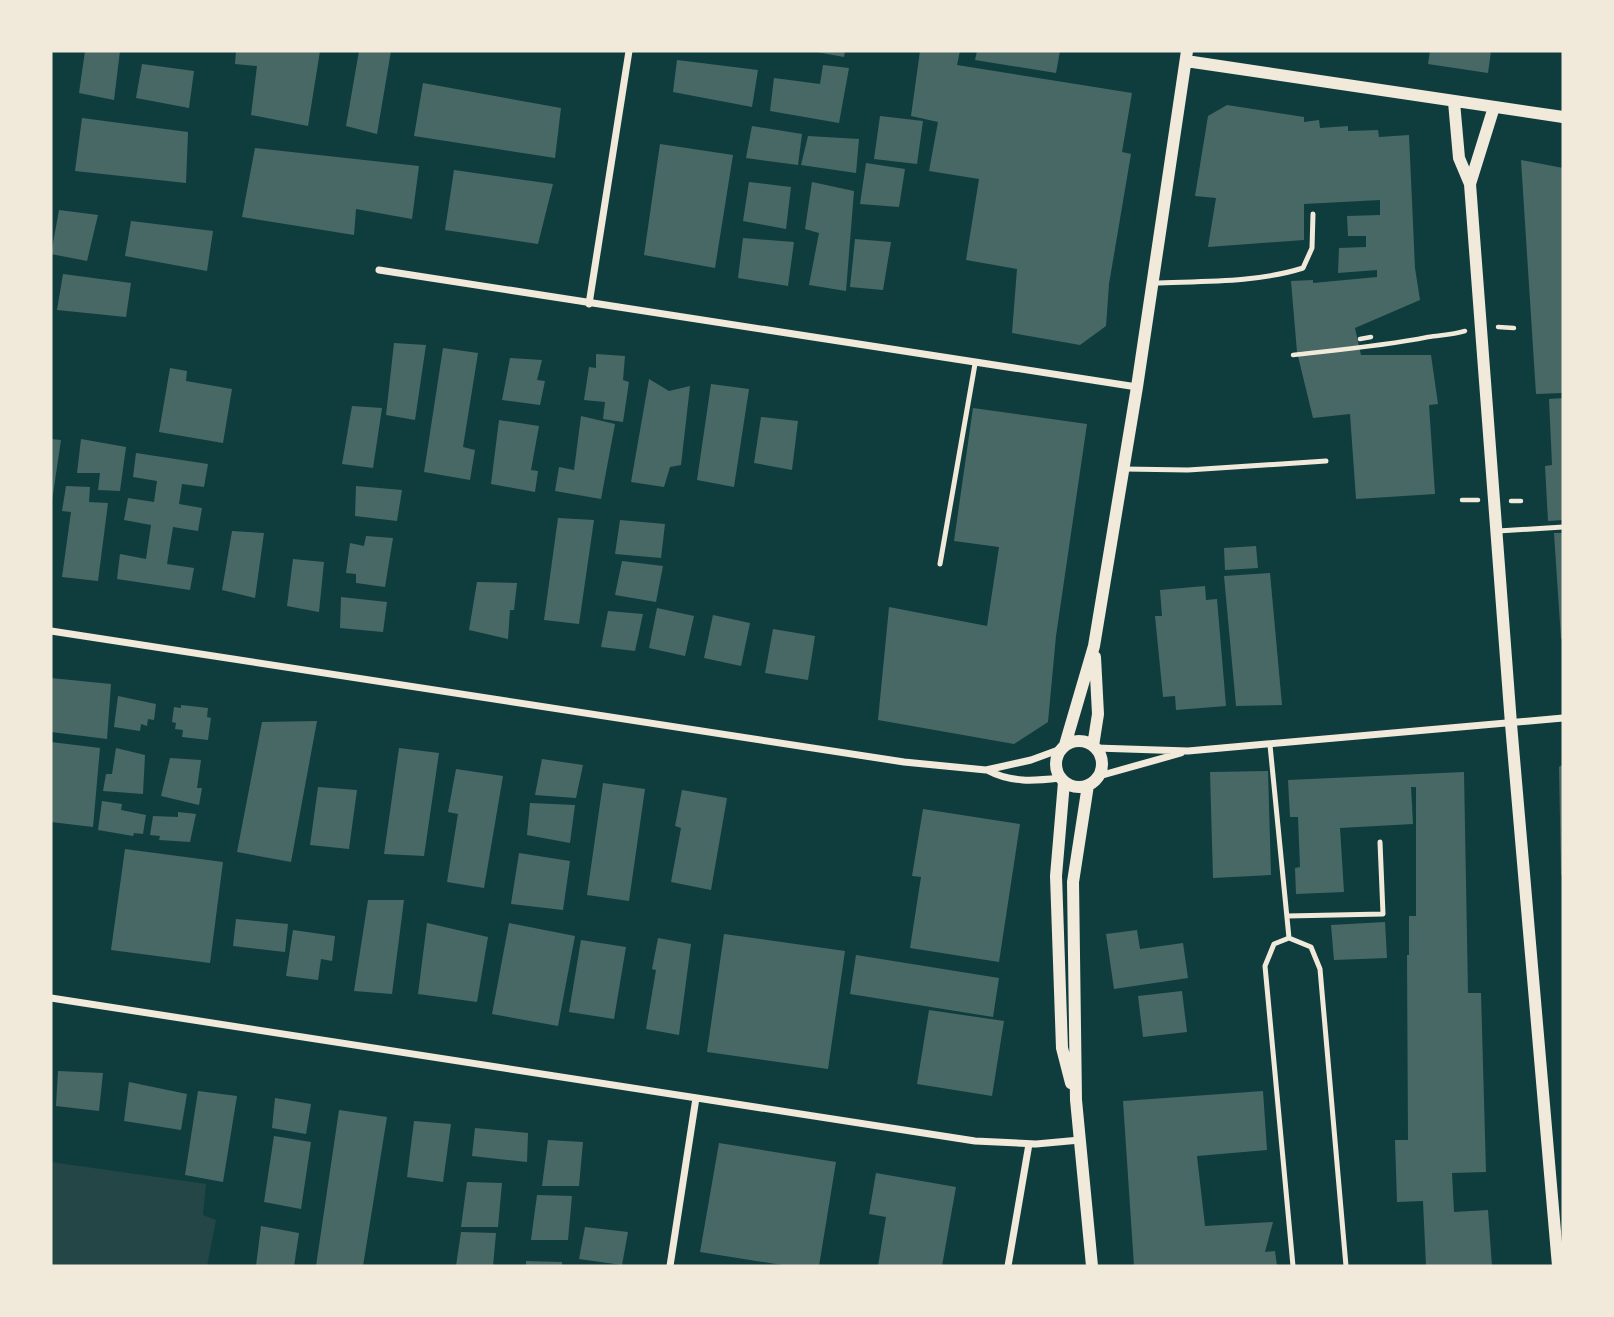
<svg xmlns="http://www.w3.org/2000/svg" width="1614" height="1317" viewBox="0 0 1614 1317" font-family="Rubik,sans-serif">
  <rect width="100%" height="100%" fill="#0f3d3e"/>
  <path fill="#244646" d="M51,1162L206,1184L203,1215L216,1220L207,1266H51Z"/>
  <path fill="#486865" d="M85,51H120L114,100L79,93Z
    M236,51H320L308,126L251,115L257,66L235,64Z
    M359,51H391L377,134L346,126Z
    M811,51H845L844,57Z
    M920,51H960L957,65L1132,93L1122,152L1131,154L1109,284L1106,326L1080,345L1012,333L1017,269L966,260L979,179L929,171L938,122L911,116Z
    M977,51H1060L1056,73L975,60Z
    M1430,51H1491L1488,73L1428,64Z
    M677,60L758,70L752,107L673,92Z
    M142,64L194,71L189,108L136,98Z
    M823,65L849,68L839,123L770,111L774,78L820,84Z
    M423,83L561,108L555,158L414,136Z
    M1227,105L1304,117V122L1319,120L1320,128L1348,126V131L1378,130L1379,137L1409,135L1415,268L1420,300L1355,328L1361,355H1431L1438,404L1429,405L1435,494L1356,499L1350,414L1313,418L1297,352L1291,281L1313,280V283L1377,277V270L1338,273L1339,248L1366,247V236H1348L1347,216L1380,215V200L1304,204V240L1208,247L1216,198L1195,196L1208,116Z
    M880,116L923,121L917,164L874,159Z
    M82,118L188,132L186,183L75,171Z
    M752,126L802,134L798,165L746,158Z
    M808,136L859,139L856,173L801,165Z
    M660,144L733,155L715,268L644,255Z
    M255,148L419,166L412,219L356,209L354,235L242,217Z
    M1521,160L1563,168V393L1536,394Z
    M866,163L905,169L899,207L860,204Z
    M454,170L553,184L538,244L445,230Z
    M749,182L791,187L786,229L743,221Z
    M812,182L854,191L846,291L809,285L819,233L805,229Z
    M59,210L98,215L87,261L51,254Z
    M131,221L213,231L207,271L125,256Z
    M743,238L794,242L788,286L738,278Z
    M855,239L891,242L883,290L850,287Z
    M63,274L131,283L126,317L57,310Z
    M394,343L426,345L415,420L386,415Z
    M443,348L478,353L463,447L475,450L470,480L424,472Z
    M596,354L625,356L623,380L629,382L623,422L603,419L605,402L584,400L589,367L596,368Z
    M510,358L542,360L537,380L545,381L540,405L502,400Z
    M170,368L187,371L186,381L232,389L223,443L159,432Z
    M649,379L669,391L690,386L681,465L670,467L664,487L631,482Z
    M711,384L749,389L734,487L697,480Z
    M1563,398V520L1548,521L1545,466L1552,465L1549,399Z
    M352,406L382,408L373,468L342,464Z
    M973,408L1087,424L1056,636L1048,722L1014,744L878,720L889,607L987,626L999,547L954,541Z
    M581,416L615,424L601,499L555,491L559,467L574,470Z
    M761,417L798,421L792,470L754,463Z
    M499,420L539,426L531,470L538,471L535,492L491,484Z
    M51,439L61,440L52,501H51Z
    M81,439L126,447L120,491L98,490L100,473H77Z
    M136,453L208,464L204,487L182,484L179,504L202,508L198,531L173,527L167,564L194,568L190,590L117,579L120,554L146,559L151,525L124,520L128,498L154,502L157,481L133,477Z
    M66,486L90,487L89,502L108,503L98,581L62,577L71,512L62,511Z
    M356,486L402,490L397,521L355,516Z
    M558,518L594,520L579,624L544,620Z
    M620,520L665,524L661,558L615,554Z
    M232,531L264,533L255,598L222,590Z
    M1554,533H1563V639H1561Z
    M366,536L393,538L385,587L356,583V574L346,573L350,543L364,546Z
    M1256,546L1258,568L1225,570L1224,548Z
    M293,559L324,562L319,612L287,606Z
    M622,561L663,566L656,602L615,595Z
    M1270,573L1282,705L1236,706L1224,576Z
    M477,582L517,583L514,610H510L508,639L469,630Z
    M1205,586L1206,600L1217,599L1226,706L1176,710L1175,696L1163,697L1155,616H1162L1160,590Z
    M341,597L387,602L383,632L340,628Z
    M657,608L694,616L685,656L649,648Z
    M608,611L643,614L635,651L601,647Z
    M713,615L750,623L741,666L704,658Z
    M773,629L815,636L808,680L765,673Z
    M51,678L111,684L107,739L51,732Z
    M118,696L156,704L154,720L148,719L147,726L141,724L140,731L114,727Z
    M181,705L208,708L207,717L211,718L208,740L182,737L183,730L175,729L176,723L172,722L174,707L181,708Z
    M317,721L291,862L237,852L262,722Z
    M51,742L100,748L93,827L51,822Z
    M116,748L145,755L143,794L103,791L106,774H112Z
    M399,748L439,753L424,856L384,854Z
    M170,758L201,760L197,788H202L199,805L161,796Z
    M542,759L583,765L576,798L535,795Z
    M1563,764V875H1561L1559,767Z
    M456,769L503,776L484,888L447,882L458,814L448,812Z
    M1268,771L1271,875L1213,878L1210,772Z
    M1464,772L1468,993H1481L1486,1172L1452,1173L1454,1212L1488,1210L1492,1266H1426L1423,1201L1397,1202L1395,1140H1408L1407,955H1409V916H1416V787H1411L1413,824L1340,828L1344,892L1296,894L1295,868L1300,867L1298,817H1290L1288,780Z
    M603,783L645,789L629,901L587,895Z
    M318,787L357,790L349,849L310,845Z
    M682,790L727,798L711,890L671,882L681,828L675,826Z
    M102,801L122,804L121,810L146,815L143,834L134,833L133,836L98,830Z
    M530,803L575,805L570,843L527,835Z
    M923,809L1020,824L999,962L910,948L921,877L912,876Z
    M178,812L196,814L190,842L159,840L160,836L150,835L153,816L178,817Z
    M125,849L223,862L210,963L111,950Z
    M519,853L570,861L563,910L511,904Z
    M368,900H404L392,994L354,991Z
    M236,919L288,924L285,952L233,946Z
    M1385,922L1387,958L1334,960L1331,925Z
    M427,923L488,937L477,1002L418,994Z
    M509,923L575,936L558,1026L492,1014Z
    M293,930L335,936L332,961L321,959L318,980L286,976Z
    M1137,930L1140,949L1183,943L1188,978L1114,989L1106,934Z
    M724,934L845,951L828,1069L707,1052Z
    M658,938L691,944L679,1035L646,1029L656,970L652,969Z
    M581,940L626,947L614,1019L569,1012Z
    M856,955L999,978L993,1017L850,994Z
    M1182,991L1187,1032L1143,1037L1138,996Z
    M929,1010L1004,1021L992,1096L917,1084Z
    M58,1071L103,1073L99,1111L56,1106Z
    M129,1082L187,1094L181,1130L124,1121Z
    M198,1091L237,1096L223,1182L185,1175Z
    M1263,1091L1267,1150L1197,1156L1205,1226L1273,1222L1265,1252L1275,1251L1277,1266H1134L1123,1101Z
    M275,1098L311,1104L306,1134L272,1128Z
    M339,1110L387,1117L363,1266H316Z
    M414,1121L451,1124L443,1182L407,1177Z
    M475,1128L528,1133L527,1162L472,1156Z
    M274,1136L311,1142L301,1209L264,1202Z
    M548,1140L583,1142L579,1186H542Z
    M719,1143L836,1162L819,1266H788L700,1252Z
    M876,1173L956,1187L942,1266H878L886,1217L869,1214Z
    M467,1182L502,1183L498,1227H461Z
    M537,1195L572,1196L568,1240H531Z
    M261,1226L299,1233L294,1266H256Z
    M585,1227L628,1232L622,1265L579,1259Z
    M461,1232L496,1233L493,1266H456Z
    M526,1261L562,1262V1266H526Z"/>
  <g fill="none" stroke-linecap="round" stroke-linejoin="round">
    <path stroke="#f1e9da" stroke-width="4.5" d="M1498,327L1514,328
      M1360,339L1371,337
      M1293,355C1338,350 1383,346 1428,337C1441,335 1452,335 1465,331
      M1462,500H1478
      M1511,501H1521"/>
    <path stroke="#f1e9da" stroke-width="5" d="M1153,283C1202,281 1256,283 1303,268L1312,248L1313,214
      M1124,469L1188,470L1326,461
      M1498,531L1563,527
      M940,564L975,364
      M1270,745L1289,938
      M1287,916L1383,914L1380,842
      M1293,1266L1265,966L1274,944L1289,938L1311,947L1320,969L1346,1266"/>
    <path stroke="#f1e9da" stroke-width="7" d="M379,270L1137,387
      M589,304L629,51
      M51,631L904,762L986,770L1031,760L1061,749
      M1096,748L1188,751L1563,718
      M987,770C1011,783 1034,781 1060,778
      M1099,776L1181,753
      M51,998L975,1141L1036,1144L1080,1140
      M670,1266L696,1098
      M1008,1266L1029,1144"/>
    <path stroke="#f1e9da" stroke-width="12" d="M1186,61L1563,117
      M1454,102L1459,158L1470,184L1511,724L1558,1266
      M1470,184L1494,107
      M1056 764a23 23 0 1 1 46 0a23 23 0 1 1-46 0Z
      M1065,745L1094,646L1137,387L1187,51
      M1093,746L1098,714L1095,657
      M1064,782L1056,876L1062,1048L1071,1083
      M1088,785L1073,882L1076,1100L1092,1266"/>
  </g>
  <rect width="1614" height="1317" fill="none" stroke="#f1e9da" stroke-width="105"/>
</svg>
